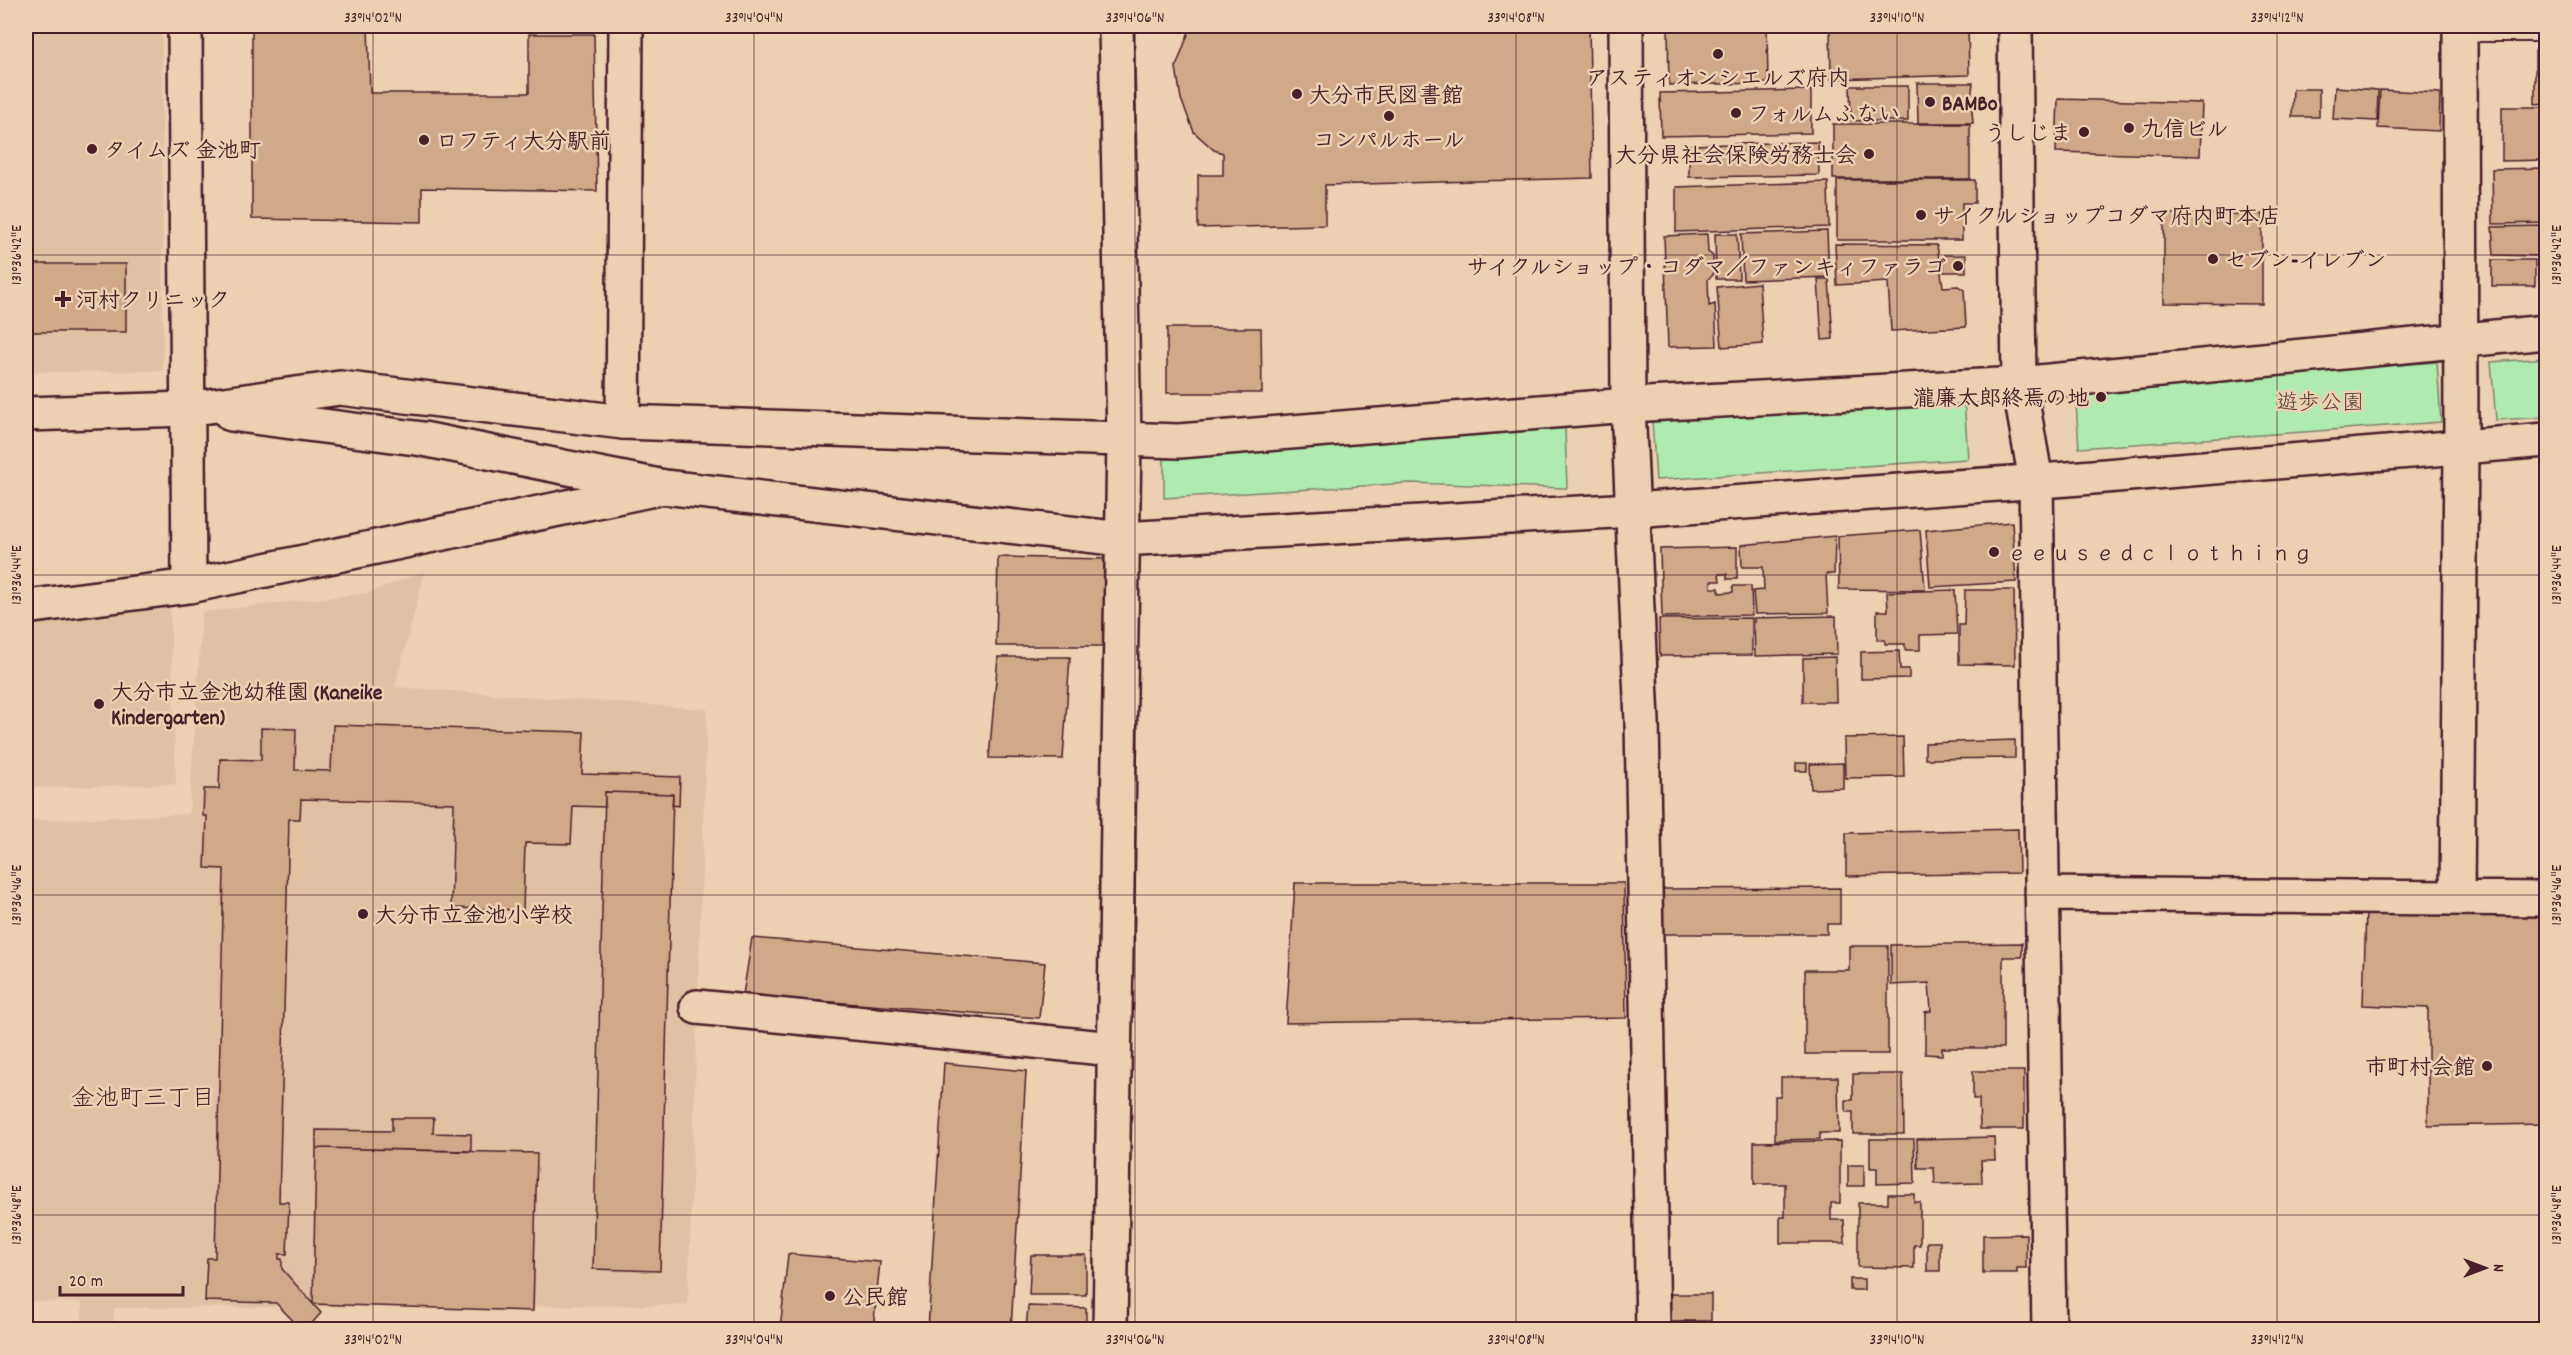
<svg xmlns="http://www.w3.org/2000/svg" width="2572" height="1355" viewBox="0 0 2572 1355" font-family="Dekko,'Klee One',sans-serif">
  <rect width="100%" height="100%" fill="#ebd0b2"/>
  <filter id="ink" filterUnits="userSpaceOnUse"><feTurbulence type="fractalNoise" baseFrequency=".0167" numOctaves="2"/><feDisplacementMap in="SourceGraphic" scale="12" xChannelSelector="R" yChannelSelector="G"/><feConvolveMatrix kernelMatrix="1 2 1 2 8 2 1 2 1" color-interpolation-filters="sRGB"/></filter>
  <g filter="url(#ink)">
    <path fill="#e1c1a3" d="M26,26H162L163,371L26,372Z
      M425,571L395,687L707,709L688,1305L114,1308V1329L82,1330V1302L26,1301V821L189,814L202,612L368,593Z
      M170,605L176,784L26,788V624Z"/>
    <path fill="#afeaae" stroke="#7c846c" stroke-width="1.5" d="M2546,358V417L2496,420L2491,362Z
      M2437,362L2441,422L2079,448L2075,389Z
      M1964,399L1968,459L1656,480L1652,420Z
      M1565,428L1567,488L1410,483L1164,498V459Z"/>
    <path fill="#d2a988" stroke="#4a1f2b" stroke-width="1.5" d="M252,26H368L370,93H529V34H594L597,191L422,188V222L252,219Z
      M1191,26H1589L1592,178L1325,185V225L1198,228V175H1223V153L1214,150L1194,132L1181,99L1176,67Z
      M1668,26H1767L1768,83L1669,85Z
      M1830,26H1968L1969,75L1831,79Z
      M2546,50V103L2535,104V51Z
      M1917,83H1973L1971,99L1973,123H1918Z
      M1850,86H1908V121H1851Z
      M2335,87L2378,90L2377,121L2333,119Z
      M2293,89H2319V117H2292Z
      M1811,90V133L1661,136L1660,93Z
      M2380,90L2440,93L2439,131L2378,128Z
      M2058,99L2202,103L2200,156L2056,152Z
      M2502,107H2546V160L2502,161Z
      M1833,124H1970V179H1833Z
      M1818,142L1819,175L1689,177V145Z
      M2546,168V223L2493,224L2492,169Z
      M1837,180H1975V203H1962V240H1837Z
      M1828,182L1829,227L1676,232V187Z
      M2164,214H2262V304L2164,303Z
      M2546,226V281H2539V256L2494,255L2492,227Z
      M1827,231L1829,277L1743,280L1741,234Z
      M1707,234L1708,252L1713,256V275L1708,279L1709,306L1715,304L1717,346L1668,347L1664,236Z
      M1715,234H1737L1739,279H1716Z
      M1835,244L1937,245L1943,287L1958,286L1964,290L1966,327L1891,331L1888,282L1837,285Z
      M1944,255H1966V272H1944Z
      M2492,260H2535V286H2492Z
      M26,264H126V332H26Z
      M1818,279H1829L1833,339L1822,340Z
      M1759,283L1763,344L1722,347L1717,287Z
      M1167,328H1261L1262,393H1167Z
      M2012,522L2016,582L1930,587L1926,530Z
      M1920,530L1925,590L1839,589L1838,536Z
      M1835,536L1834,574H1826L1828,613L1755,614L1753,591L1764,590L1763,567H1742L1741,545Z
      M1737,547V579H1727V574H1719L1720,581H1711V588H1719V593L1733,592V586H1751L1752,615L1662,617L1660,549Z
      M998,557L1107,559V646H996Z
      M1955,590L1957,634L1920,635V650H1905V644H1885V640H1877V611H1888L1887,592Z
      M1965,590H2014L2015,665L1959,664V625H1964Z
      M1836,616L1837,654L1755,656L1754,618Z
      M1752,618V655L1660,656L1659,619Z
      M1899,651L1900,669H1909V678L1861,679V652Z
      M998,657H1070L1063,759L989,758Z
      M1835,657L1836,702H1803V658Z
      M333,725L584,732L582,774L680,777L679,806L672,805L673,794L605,792V807L573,806L571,844L525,843L523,910L451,908L454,803L301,799L300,819H289L279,1202H289L287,1254H279V1259H282V1269L321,1313L306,1330H302L276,1303L205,1301L207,1258H215L224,869L205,868L207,816H203L204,789H219L220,759L261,760V728L296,729L295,770L331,771Z
      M1903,737L1904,777L1845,778L1844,738Z
      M2015,740V758L1925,759V743Z
      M1796,763H1807V771H1796Z
      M1843,763V788L1811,789L1810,764Z
      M605,792L673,794L660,1271L593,1269Z
      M2018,829L2019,873L1846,876V833Z
      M1295,883H1624L1626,1018L1286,1023Z
      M1840,888V924H1827V934H1663V889Z
      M2366,911L2546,913V1124L2428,1126V1008L2363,1005Z
      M752,938L1045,963L1039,1018L743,995Z
      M2022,943V957H2003V1048H1942V1055L1925,1054V1012L1931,1011L1929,983L1891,985V945Z
      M1849,946H1888V1054H1805V970H1849Z
      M944,1063L1026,1071L1011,1330H928Z
      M1973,1071H2024V1129H1980L1979,1099H1973Z
      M1853,1074H1903L1904,1134H1853V1112H1846V1100H1853Z
      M1781,1077H1838L1839,1133H1820V1139L1775,1140V1096H1781Z
      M392,1118H434L433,1133L471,1134V1151L316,1148V1130L392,1131Z
      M1994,1137L1995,1160H1981L1982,1183L1935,1184L1934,1168H1918L1917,1139Z
      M1870,1139H1914L1915,1183L1877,1184V1168H1870Z
      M1840,1141V1203H1831V1220H1844L1845,1243H1780V1217H1785V1184H1754V1142Z
      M316,1148L537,1153L533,1311L313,1304Z
      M1848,1165H1864V1186H1848Z
      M1888,1194H1914V1202H1920V1245H1914V1268L1858,1267V1203H1888Z
      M2026,1234V1268H2017V1273H1983V1235Z
      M1927,1242H1940V1271H1927Z
      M788,1254L880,1262L873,1330H780Z
      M1031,1255H1086V1295H1029Z
      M1850,1279H1864V1290H1850Z
      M1670,1294H1711V1321H1670Z
      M1028,1306L1086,1308V1330H1026Z
      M1670,1322H1704V1330H1670Z"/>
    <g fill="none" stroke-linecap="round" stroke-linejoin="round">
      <defs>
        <path id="service" d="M2460,32H2546"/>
        <path id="minor" d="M185,26L189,586
          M1626,26L1628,405L1642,721L1653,1330
          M2015,26L2019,384L2036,481L2049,1330
          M623,422L626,26
          M26,607L189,586L664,487
          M2042,894L2546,899
          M2457,898L2461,448L2460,26
          M697,1007L1113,1049"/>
        <path id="tertiary" d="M26,414L187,409L340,388L623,422L1179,441L1628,405L2019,384L2546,332
          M231,414L423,439L664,487L1122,539L1632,510L2068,479L2546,440
          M1110,1330L1124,439L1116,26"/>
      </defs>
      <use href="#service" stroke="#4a1f2b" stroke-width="22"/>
      <use href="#minor" stroke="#4a1f2b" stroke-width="38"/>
      <use href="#tertiary" stroke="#4a1f2b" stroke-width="38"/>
      <use href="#service" stroke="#ebd0b2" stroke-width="18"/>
      <use href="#minor" stroke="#ebd0b2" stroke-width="33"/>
      <use href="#tertiary" stroke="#ebd0b2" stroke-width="33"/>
    </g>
  </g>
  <path fill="none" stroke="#4a1f2b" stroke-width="1.5" stroke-opacity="0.45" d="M373,26V1330M754,26V1330M1135,26V1330M1516,26V1330M1897,26V1330M2277,26V1330M26,255H2546M26,575H2546M26,895H2546M26,1215H2546"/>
  <g fill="#4a1f2b" stroke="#ebd0b2" stroke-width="2">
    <circle cx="1718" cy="54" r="6"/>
    <circle cx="1297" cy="94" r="6"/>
    <circle cx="1930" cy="102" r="6"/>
    <circle cx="1736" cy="113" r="6"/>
    <circle cx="1389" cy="116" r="6"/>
    <circle cx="2129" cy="128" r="6"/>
    <circle cx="2084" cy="132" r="6"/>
    <circle cx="424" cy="140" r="6"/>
    <circle cx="92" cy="149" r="6"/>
    <circle cx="1869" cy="154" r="6"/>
    <circle cx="1921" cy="215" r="6"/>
    <circle cx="2213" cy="259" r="6"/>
    <circle cx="1958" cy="266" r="6"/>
    <path d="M60 290h6v6h6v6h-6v6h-6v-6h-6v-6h6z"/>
    <circle cx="2101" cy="397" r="6"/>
    <circle cx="1994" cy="552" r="6"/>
    <circle cx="99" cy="704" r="6"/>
    <circle cx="363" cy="914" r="6"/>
    <circle cx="2487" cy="1066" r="6"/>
    <circle cx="830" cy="1296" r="6"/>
  </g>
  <g text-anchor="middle" stroke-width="5" stroke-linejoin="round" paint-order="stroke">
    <g font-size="22" font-weight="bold" fill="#4a1f2b" stroke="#ebd0b2" text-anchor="start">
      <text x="1718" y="85" text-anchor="middle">アスティオンシエルズ府内</text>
      <text x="1309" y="102">大分市民図書館</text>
      <text x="1942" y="110">BAMBo</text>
      <text x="1748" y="121">フォルムふない</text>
      <text x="2141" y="136">九信ビル</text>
      <text x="2072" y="140" text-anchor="end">うしじま</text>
      <text x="1389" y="147" text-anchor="middle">コンパルホール</text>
      <text x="436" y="148">ロフティ大分駅前</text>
      <text x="104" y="157">タイムズ 金池町</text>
      <text x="1857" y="162" text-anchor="end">大分県社会保険労務士会</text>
      <text x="1933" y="223">サイクルショップコダマ府内町本店</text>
      <text x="2225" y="267">セブン-イレブン</text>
      <text x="1946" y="274" text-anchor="end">サイクルショップ・コダマ／ファンキィファラゴ</text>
      <text x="76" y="307">河村クリニック</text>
      <text x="2089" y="405" text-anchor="end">瀧廉太郎終焉の地</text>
      <text x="2006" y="560">ｅｅｕｓｅｄｃｌｏｔｈｉｎｇ</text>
      <text x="111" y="699">大分市立金池幼稚園 (Kaneike<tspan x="111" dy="25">Kindergarten)</tspan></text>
      <text x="375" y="922">大分市立金池小学校</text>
      <text x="2475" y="1074" text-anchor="end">市町村会館</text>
      <text x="842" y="1304">公民館</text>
    </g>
    <g font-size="22" fill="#593d3f" stroke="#ebd0b2">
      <text x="2320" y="409">遊歩公園</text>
    </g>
    <g font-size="24" fill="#4a1f2b" stroke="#ebd0b2">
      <text x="143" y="1105">金池町三丁目</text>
    </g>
  </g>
  <rect width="2572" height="1355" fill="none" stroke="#ebd0b2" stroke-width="66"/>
  <g transform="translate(2485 1268) rotate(90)" stroke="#ebd0b2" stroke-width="4.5" paint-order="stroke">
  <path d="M0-4.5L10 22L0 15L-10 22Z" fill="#4a1f2b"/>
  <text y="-9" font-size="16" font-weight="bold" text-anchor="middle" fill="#4a1f2b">N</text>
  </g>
  <path d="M60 1286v9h123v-9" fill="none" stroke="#4a1f2b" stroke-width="3"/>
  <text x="69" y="1286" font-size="18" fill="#4a1f2b" stroke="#ebd0b2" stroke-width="4.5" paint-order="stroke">20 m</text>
  <rect x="33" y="33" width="2506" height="1289" fill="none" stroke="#4a1f2b" stroke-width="2"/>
  <g font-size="15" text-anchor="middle" fill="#4a1f2b">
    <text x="373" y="22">33°14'02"N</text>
    <text x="754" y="22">33°14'04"N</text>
    <text x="1135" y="22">33°14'06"N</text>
    <text x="1516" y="22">33°14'08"N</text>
    <text x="1897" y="22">33°14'10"N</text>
    <text x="2277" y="22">33°14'12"N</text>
    <text transform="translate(2556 255) rotate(-90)" y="5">131°36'42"E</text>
    <text transform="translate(16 255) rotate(-90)" y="5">131°36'42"E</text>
    <text transform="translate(2556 575) rotate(-90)" y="5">131°36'44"E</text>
    <text transform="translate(16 575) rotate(-90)" y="5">131°36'44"E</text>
    <text transform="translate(2556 895) rotate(-90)" y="5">131°36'46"E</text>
    <text transform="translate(16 895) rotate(-90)" y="5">131°36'46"E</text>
    <text transform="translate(2556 1215) rotate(-90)" y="5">131°36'48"E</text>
    <text transform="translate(16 1215) rotate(-90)" y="5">131°36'48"E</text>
    <text x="373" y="1344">33°14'02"N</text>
    <text x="754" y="1344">33°14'04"N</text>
    <text x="1135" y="1344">33°14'06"N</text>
    <text x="1516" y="1344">33°14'08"N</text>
    <text x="1897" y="1344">33°14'10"N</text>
    <text x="2277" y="1344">33°14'12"N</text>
  </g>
</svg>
